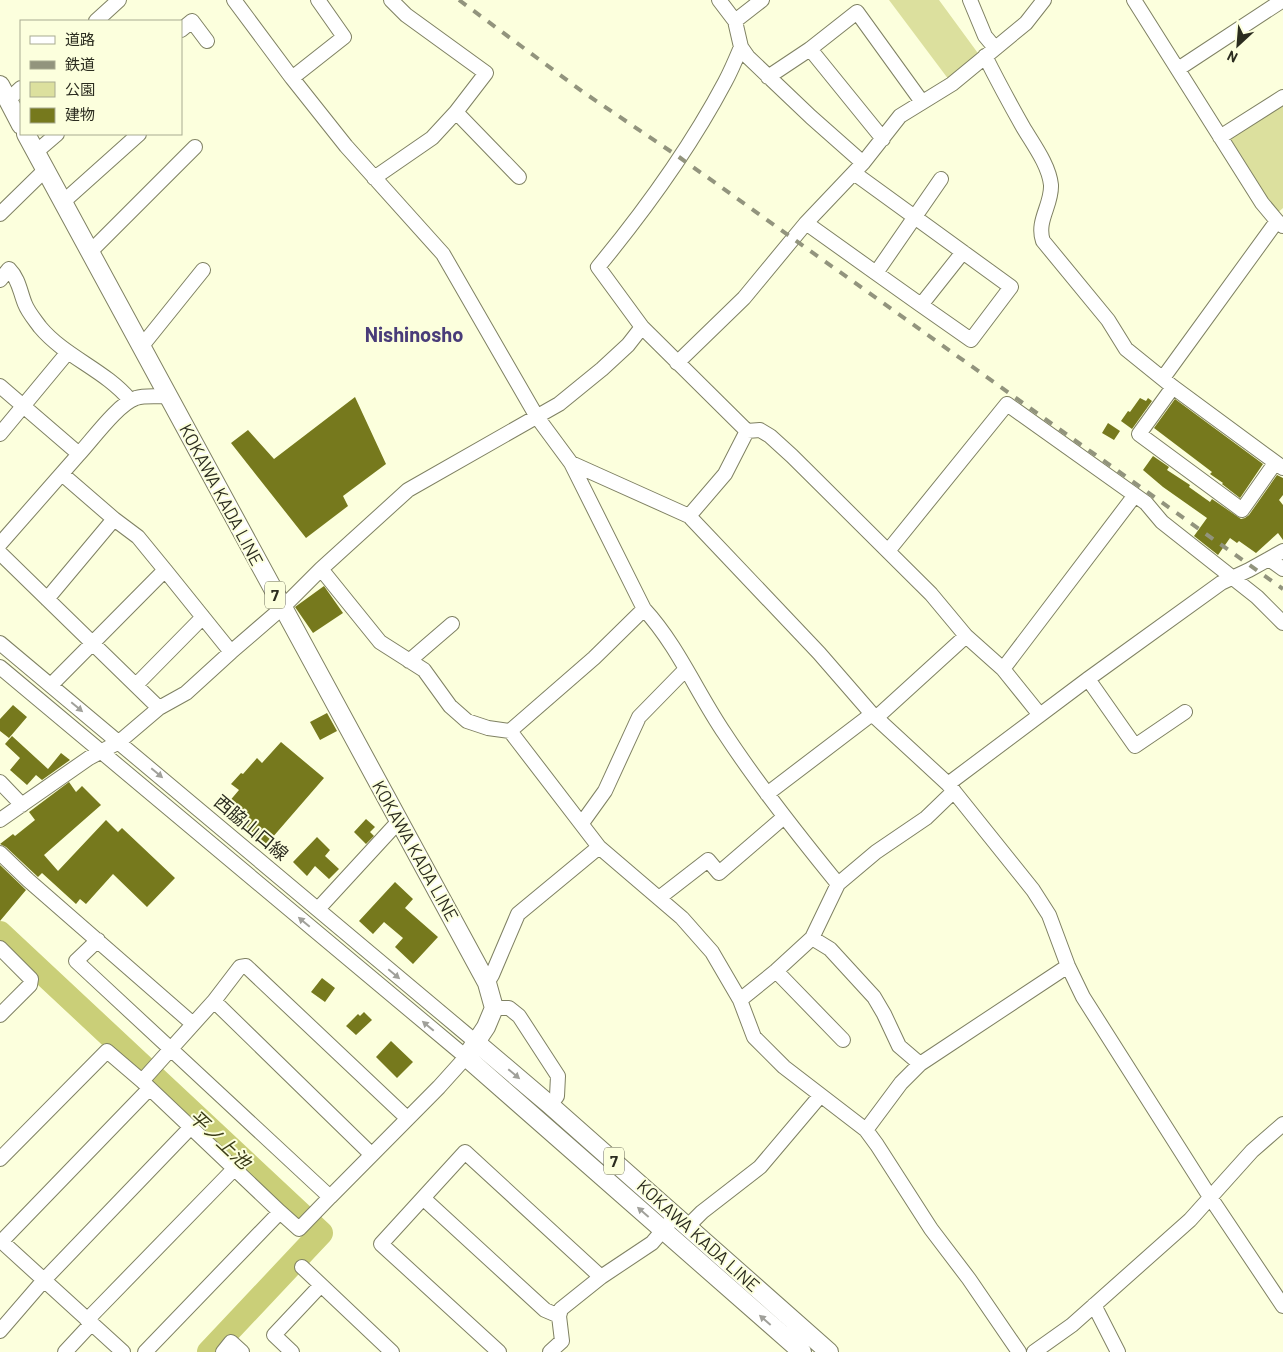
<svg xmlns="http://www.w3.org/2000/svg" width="1283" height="1352" viewBox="0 0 1283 1352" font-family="Barlow,'Noto Sans JP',sans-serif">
  <rect width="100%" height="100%" fill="#fcffdd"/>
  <path fill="#dce09e" d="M889,0H939L980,56L949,80Z
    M1283,101V208L1276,214L1266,202L1267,197L1230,138Z"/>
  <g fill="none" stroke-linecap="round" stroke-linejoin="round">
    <path stroke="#cacf78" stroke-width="24" d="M0,933L321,1233L209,1352"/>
  </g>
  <path fill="#76791d" d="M355,397L386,464L343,496L348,506L306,538L231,443L248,430L274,459Z
    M1140,398L1146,401L1148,398L1152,401L1132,429L1121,421L1128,411L1130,412Z
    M1175,399L1263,464L1240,498L1222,484L1223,483L1210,474L1212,472L1154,428Z
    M1108,423L1120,431L1114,440L1102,433Z
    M1153,456L1169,467L1167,470L1190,485L1189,487L1210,502L1212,499L1241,519L1245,518L1249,515L1277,475L1283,478V495L1279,500L1283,505V540L1278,533L1256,553L1239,541L1237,543L1230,538L1218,555L1194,536L1207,518L1163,487L1143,470Z
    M324,586L343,613L313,633L295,607Z
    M13,705L27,717L9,738L0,731V719Z
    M327,713L337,731L320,740L310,722Z
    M12,736L48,769L61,753L70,760L42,780L36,775L27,785L10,770L20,758L5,744Z
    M281,742L324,778L265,846L222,810L239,790L231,784L241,773L243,774L257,758L262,763Z
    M69,782L76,792L82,786L101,805L44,855L58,871L106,820L118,832L122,828L175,878L147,907L113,874L86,904L80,899L76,904L42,873L38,877L6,847L0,844L13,834L15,836L35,820L29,812Z
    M366,819L375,827L370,832L374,836L366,844L354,832Z
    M317,837L330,850L325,856L339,869L329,879L315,866L307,876L293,862Z
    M0,865L26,890L0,921Z
    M395,882L413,899L405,908L438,937L413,964L395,947L403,938L384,922L373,934L359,921Z
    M322,978L335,988L325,1002L311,992Z
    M364,1012L372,1020L356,1035L346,1026L358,1014L360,1016Z
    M391,1041L413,1062L397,1078L376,1057Z"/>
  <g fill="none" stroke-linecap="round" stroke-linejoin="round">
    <defs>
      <path id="minor" d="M234,0L292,78L346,146L443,254L537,417L571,463L644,609C678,646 697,693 725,734C759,786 798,835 838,884
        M391,0L406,15L486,73L456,112L519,177
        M719,0L735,21L741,47L748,57L811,117L863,163
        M970,0L985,36L995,48
        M1134,0L1262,203L1277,221L1283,226
        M96,21L119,0
        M735,21L762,0
        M181,30L192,21L207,41
        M741,47C736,59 731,71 725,82C690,148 645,210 598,267L642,327L747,431L760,430L770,436L792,456L931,594L966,636L1003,669L1040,715
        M810,49L883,139
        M985,56C997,80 1010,104 1023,127C1033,144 1049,165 1051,185C1052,205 1036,221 1043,241L1108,320L1126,349L1173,387L1283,468
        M1178,69L1283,0
        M768,77L810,49L857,12L922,102
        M292,78L344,37L318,0
        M8,100L21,88
        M1220,137L1283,97
        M36,152L57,134
        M854,173L1011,287L971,340L921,305
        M374,178L432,138L456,112
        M63,202L139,134
        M0,214L45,170
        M806,223L876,273L941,179
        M90,252L195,147
        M876,273L921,305L963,252
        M0,280L9,269C19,279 20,292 25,304C28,312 35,320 40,327C65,357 105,370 130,400
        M141,347L203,270
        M677,363L744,298L806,223L863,163L900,116L952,84L1026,23L1044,0
        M1163,378L1277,221
        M0,386L79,454L0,544
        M1173,387L1139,434L1242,510L1275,463
        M0,434L68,352
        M79,454C92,440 119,403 136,398C145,395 158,397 168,396
        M571,463L689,516L725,474L747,431
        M689,516L819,653L872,714L948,784L1033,890L1049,915L1068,966L1083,997L1210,1197L1283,1306
        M888,551L1007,404L1146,503L1162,522L1257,597L1283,623
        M0,553L159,708L186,693L231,652
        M1269,559L1283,569
        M321,569L380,642L424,670L450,706L467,721L488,728L510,731L599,847L682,918L712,952L740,1000L754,1037L784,1067L866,1130L877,1145L931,1229L969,1279L1019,1352
        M165,570L231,652L282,608L321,569L408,490L559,404L602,369L628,345L642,327
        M47,599L114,519L62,474
        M0,643L477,1043
        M409,661L452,624
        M0,667L466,1057L439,1087L330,1197L76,961L98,940
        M1003,669L1135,495
        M1088,679L1135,746L1185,712
        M51,685L165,570L138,537L114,519
        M136,685L203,617
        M877,717L966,636
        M510,731L594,658L644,609
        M0,782L22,805
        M948,784L1088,679L1221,583L1249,570L1283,551
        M767,794L872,714
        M0,820L89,758L119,742L159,708
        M582,823L605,791L639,717L686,669
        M0,853L28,880L193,1024
        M659,898L708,860L719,873L784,817
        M318,909L399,821
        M812,938L830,949L874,997L884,1014L899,1046L920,1064
        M0,948L31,979L30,985L0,1015
        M776,971L843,1040
        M487,983L492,975L518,914L599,847
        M740,1000L776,971L812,938L838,884L876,852L926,818L954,791
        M214,1001L240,967L246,966L407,1118
        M494,1008H509L519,1016L558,1076L557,1096L550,1105
        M866,1130L901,1083L920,1064L1068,966
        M0,1159L107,1051L142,1081
        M330,1197L299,1229L280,1212L142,1081L214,1001L371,1154
        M423,1198L381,1244L499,1352
        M687,1227L702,1212L760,1167L820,1096
        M0,1240L123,1352
        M2,1241L149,1089
        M302,1267L392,1352
        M1094,1305L1118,1352
        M559,1316L545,1310L423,1198L465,1152L601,1277
        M87,1320L234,1169
        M0,1331L44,1280L191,1127
        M65,1352L91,1324
        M145,1352L280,1212
        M223,1352L231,1342L242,1352
        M292,1352L274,1335L321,1285
        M550,1352L562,1341L559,1316L561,1309L601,1277L652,1243L670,1222
        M1034,1352L1072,1325L1190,1220L1252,1151L1283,1124"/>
      <path id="major" d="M0,85L21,125
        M26,134L487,983L494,1008L486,1027L466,1057L802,1352
        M477,1043L550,1105L829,1352"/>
    </defs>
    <use href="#minor" stroke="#7f8163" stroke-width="16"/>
    <use href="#major" stroke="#7f8163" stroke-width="20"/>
    <use href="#minor" stroke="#fff" stroke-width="14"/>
    <use href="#major" stroke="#fff" stroke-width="18"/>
    <path stroke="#92947d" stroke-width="4" stroke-dasharray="9 9" stroke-linecap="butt" d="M459,0L583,92L679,157L1283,589"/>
  </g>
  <defs><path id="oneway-solid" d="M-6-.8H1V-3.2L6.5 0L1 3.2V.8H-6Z" transform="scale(1.25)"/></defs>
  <g fill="#a0a09a">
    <use href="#oneway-solid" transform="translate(77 707) rotate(40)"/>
    <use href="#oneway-solid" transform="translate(157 773) rotate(40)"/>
    <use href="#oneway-solid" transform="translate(304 922) rotate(-140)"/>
    <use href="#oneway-solid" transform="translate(394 974) rotate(40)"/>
    <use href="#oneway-solid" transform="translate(428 1026) rotate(-140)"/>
    <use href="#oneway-solid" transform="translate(514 1074) rotate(40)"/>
    <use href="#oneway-solid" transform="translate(643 1212) rotate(-139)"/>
    <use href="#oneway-solid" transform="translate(765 1320) rotate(-139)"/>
  </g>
  <g text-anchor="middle" stroke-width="4" stroke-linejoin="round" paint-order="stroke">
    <g fill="#fcffdd" stroke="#6a6b58" stroke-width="1">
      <rect x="265" y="581.5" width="20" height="27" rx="4"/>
      <rect x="604" y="1147.5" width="20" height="27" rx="4"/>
    </g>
    <g font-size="16" font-weight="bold" fill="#2b2c1f">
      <text x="275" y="601">7</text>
      <text x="614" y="1167">7</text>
    </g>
    <g font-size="18" fill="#2b2c1f" stroke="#fcffdd">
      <text transform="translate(221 495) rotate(62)" y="6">KOKAWA KADA LINE</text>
      <text transform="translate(251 828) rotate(40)" y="6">西脇山口線</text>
      <text transform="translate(415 851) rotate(61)" y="6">KOKAWA KADA LINE</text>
      <text transform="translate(698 1236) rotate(42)" y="6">KOKAWA KADA LINE</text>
    </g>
    <g font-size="19" font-style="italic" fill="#3c3d18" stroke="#fcffdd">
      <text transform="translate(220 1139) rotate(43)" y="7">平ノ上池</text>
    </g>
    <g font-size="20" font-weight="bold" fill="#493c79" stroke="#fcffdd">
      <text x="414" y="342">Nishinosho</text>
    </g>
  </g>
  <rect x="20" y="20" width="162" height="115" fill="#fcffdd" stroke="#a8ab91"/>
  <rect x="30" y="36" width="25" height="8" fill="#ffffff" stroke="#a8ab91"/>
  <text x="65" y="45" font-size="15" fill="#2b2c1f">道路</text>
  <rect x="30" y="61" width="25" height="8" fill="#92947d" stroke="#a8ab91"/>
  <text x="65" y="70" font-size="15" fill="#2b2c1f">鉄道</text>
  <rect x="30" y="82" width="25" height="15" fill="#dce09e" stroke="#a8ab91"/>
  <text x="65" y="95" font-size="15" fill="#2b2c1f">公園</text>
  <rect x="30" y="108" width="25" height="15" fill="#76791d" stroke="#a8ab91"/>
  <text x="65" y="120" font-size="15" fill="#2b2c1f">建物</text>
  <g transform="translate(1238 45) rotate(206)" stroke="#fcffdd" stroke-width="4" paint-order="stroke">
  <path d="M0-4L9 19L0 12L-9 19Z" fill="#2b2c1f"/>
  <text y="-8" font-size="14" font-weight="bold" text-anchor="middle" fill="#2b2c1f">N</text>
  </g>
</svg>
